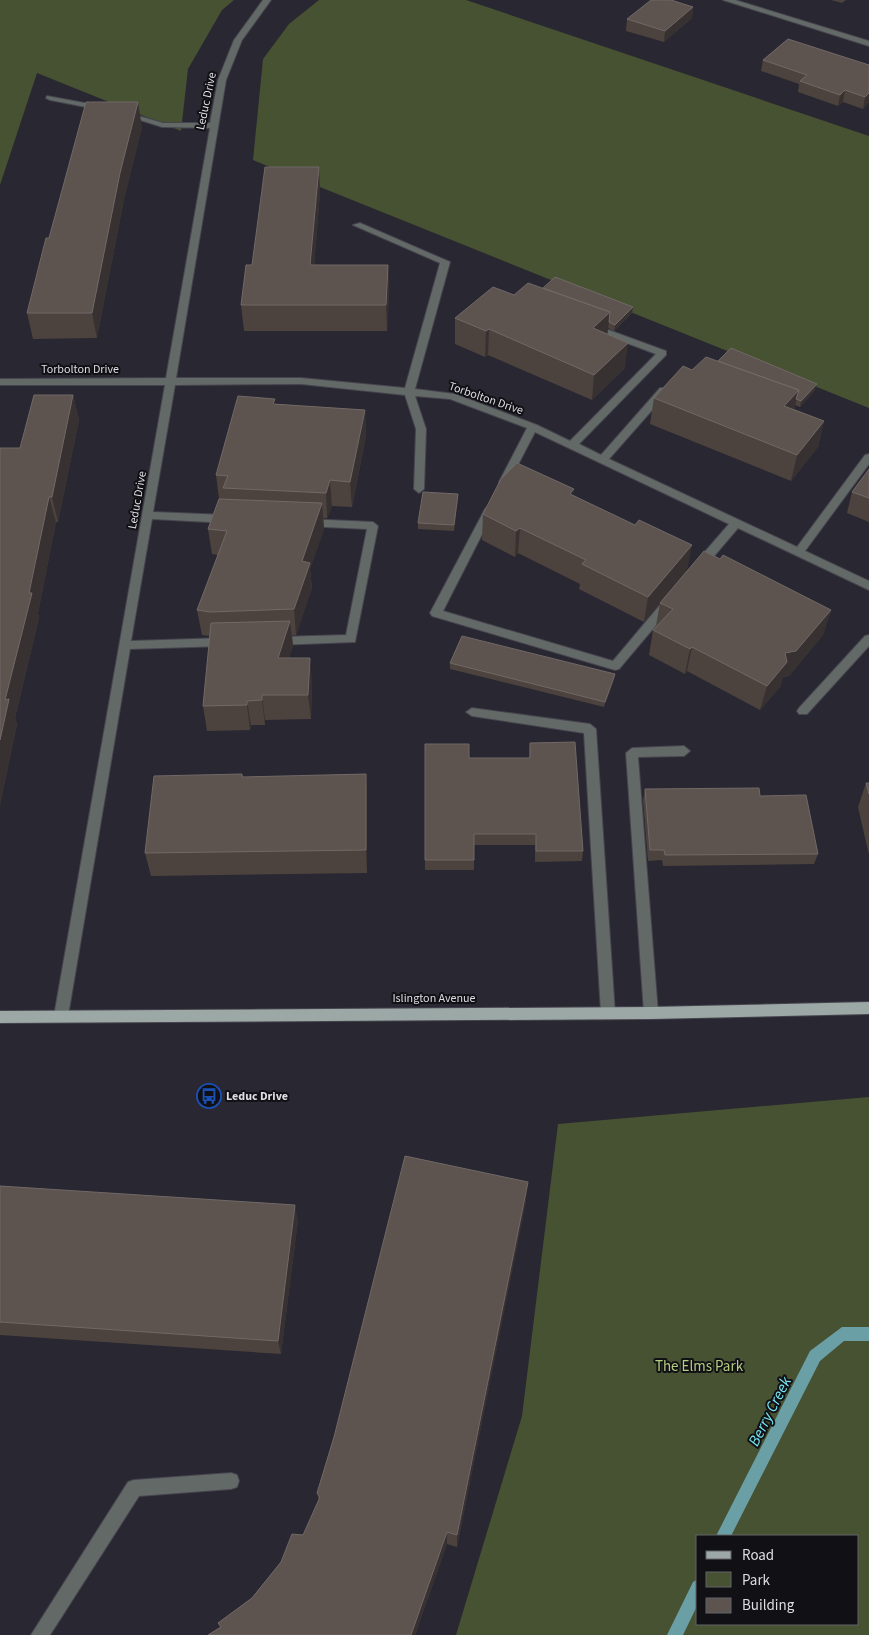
<svg xmlns="http://www.w3.org/2000/svg" width="869" height="1635" viewBox="0 0 869 1635" font-family="'Source Sans 3',sans-serif">
  <rect width="100%" height="100%" fill="#292731"/>
  <path fill="#475232" fill-rule="evenodd" d="M0,0H234L222,10L188,69L181,131L37,73L0,185Z
    M319,0H466L869,136V408L253,160L263,59L289,24Z
    M869,1097V1635H456L522,1416L558,1124ZM698,1536H858V1624H698Z"/>
  <g fill="none" stroke-linecap="round" stroke-linejoin="round">
    <path fill="#6a9fa6" fill-rule="evenodd" d="M842,1327H869V1341H844L820,1361L731,1536H716L810,1351Z
      M698,1579V1604L683,1635H667L693,1582Z"/>
    <defs>
      <path id="minor" d="M263,0H271L242,40L226,80L176,378H301L405,388L440,263L353,225L360,223L450,262L415,389L455,394L537,425L570,441L656,354L589,329V325H595L666,351V355L579,444L601,455L660,388H668V392L609,459L797,547L865,455L869,454V464L805,551L869,581V590L738,528L704,568H696L695,565L696,562L729,524L535,432L508,484H500L499,482L527,428L450,399L415,396L426,429L424,489L419,493L414,489L416,429L405,395L301,384L175,385L153,512L227,515L232,519L227,523L152,519L131,641L224,638L230,642L224,646L130,649L68,1016L66,1020L61,1022L56,1020L54,1016L165,385H0V379L166,378L210,128L162,127L121,114L125,112L163,123H210L218,80L234,40Z
        M723,0H735L869,41V46Z
        M47,96L101,106L105,108L101,110L50,100L46,98Z
        M490,505L495,509L443,611L613,661L665,599H673L675,602L673,605L619,669L615,670L432,616L430,613L485,509Z
        M307,519L373,522L378,526L355,642L277,645L271,641L277,637L346,635L367,529L303,526L302,523Z
        M869,635V646L807,714H799L797,711L799,708L865,636Z
        M472,708L590,724L596,729L615,1013L613,1017L608,1019L603,1017L601,1013L584,733L472,716L466,712Z
        M684,746L690,751L684,756L638,757L658,1013L656,1017L651,1019L646,1017L644,1013L626,753L632,748Z
        M231,1473L237,1475L239,1481L237,1487L231,1489L139,1496L50,1635H31L128,1482L134,1480Z"/>
      <path id="major" d="M869,1002V1014L651,1019L0,1023V1011L651,1007Z"/>
    </defs>
    <use href="#minor" stroke="#46444e" stroke-width="2"/>
    <use href="#major" stroke="#46444e" stroke-width="2"/>
    <use href="#minor" fill="#626967" fill-rule="evenodd"/>
    <use href="#major" fill="#9ba8a5" fill-rule="evenodd"/>
  </g>
  <path fill="#4d433e" d="M831,0H846L842,3Z
    M693,7L692,18L664,42L626,31L627,19Z
    M763,60L869,65V102L863,109L843,102L838,106L798,92L799,84L761,71Z
    M142,127L124,199L97,338L33,339L27,313L49,238Z
    M319,167L320,193L314,265H388L389,290L387,331H244L241,305L252,265Z
    M543,288L632,313L614,331L608,328L607,334L625,368L592,400L488,355L485,357L455,344V318L514,295Z
    M718,361L815,390L800,407L795,405L794,409L824,421L818,447L791,481L650,424L654,398L692,370Z
    M73,395L79,420L58,522H56L38,613L39,618L15,718L17,724L0,805L20,448Z
    M275,404L365,410L366,436L352,507L332,506L327,518H323L324,529L310,569L312,588L296,635H292L293,646L289,658L312,682L311,719L265,720V725H251L250,730L207,731L203,706L210,636L202,635L197,610L218,555L212,554L208,529L219,499L216,475Z
    M869,469V522L847,513L852,492Z
    M458,494L454,531L418,529V523Z
    M573,495L687,571L644,622L579,589L580,584L518,553L515,557L482,540L483,514Z
    M660,603L831,610L823,635L789,676L783,677L780,687L760,710L687,671L685,674L649,655L653,630L656,626Z
    M450,663L615,674L614,680L604,707L450,669Z
    M530,743L583,851L582,861L535,862V845H474V870H425V744L469,758H529Z
    M242,774L243,777L366,774L367,798V873L151,876L145,853Z
    M866,783H869V855L858,807Z
    M645,789L760,796L818,854L814,864L663,866L662,860L648,861L643,800Z
    M0,1186L298,1220L281,1354L0,1335Z
    M526,1201L457,1547L447,1544L415,1635H208L221,1627L218,1623L252,1598L303,1535L319,1501L317,1493Z"/>
  <path fill="#383131" d="M693,7L692,18L664,42L665,31Z
    M845,90L843,102L838,106L840,95Z
    M869,93V102L863,109L865,97Z
    M138,102L142,127L124,199L97,338L92,313L120,173Z
    M319,167L320,193L312,290L310,265Z
    M388,265L389,290L387,331L386,305Z
    M633,307L632,313L614,331L615,325Z
    M610,312L607,338L593,328Z
    M489,329L488,355L485,357L486,331Z
    M628,343L625,368L592,400L594,375Z
    M817,384L815,390L800,407L801,401Z
    M799,390L793,415L784,406Z
    M73,395L79,420L58,522L52,497Z
    M365,410L366,436L352,507L350,482Z
    M824,421L818,447L791,481L797,455Z
    M330,480L332,506L327,518L326,493Z
    M458,494V500L454,531V525Z
    M49,497L56,522L38,613L39,618L15,718L17,724L0,805V740L5,700L29,593Z
    M322,503L324,529L310,569L312,588L296,635L294,609L302,561Z
    M520,528L518,553L515,557L516,531Z
    M692,545L687,571L644,622L648,597Z
    M831,610L823,635L789,676L783,677L780,687L760,710L767,686L785,653Z
    M290,621L293,646L281,683L278,658Z
    M692,647L687,671L685,674L690,649Z
    M310,658L312,682L311,719L308,695Z
    M615,674L614,680L604,707L605,702Z
    M262,695L265,720V725L262,700Z
    M247,701L251,725L250,730L247,705Z
    M366,774L367,798V873L366,850Z
    M528,1182L526,1201L457,1547V1535Z
    M295,1205L298,1220L281,1354L278,1341Z
    M447,1532V1544L415,1635H411Z"/>
  <path fill="#5d534f" stroke="#716967" d="M651,0H671L693,7L665,31L627,19Z
    M788,39L869,65V93L865,97L845,90L840,95L800,81L807,75L763,60Z
    M86,102H138L120,173L92,313H27L46,238H49Z
    M265,167H319L310,265H388L386,305H241L246,265H252Z
    M555,277L633,307L615,325L609,322L610,312L543,288Z
    M528,283L610,312L593,328L628,343L594,375L489,329L486,331L455,318L493,287L514,295Z
    M731,348L817,384L801,401L796,399L799,390L718,361Z
    M706,357L799,390L784,406L824,421L797,455L654,398L683,366L692,370Z
    M34,395H73L52,497H49L29,593H32L5,700L9,699L0,740V448H20Z
    M238,396L275,399L273,404L365,410L350,482L330,480L326,493L223,488L228,476L216,475Z
    M517,463L574,489L570,494L635,525L639,520L692,545L648,597L582,564L586,560L520,528L516,531L483,514L501,479Z
    M869,469V498L852,492Z
    M423,492L458,494L454,525L418,523Z
    M219,499L322,503L302,561L310,563L294,609L210,612L197,610L227,531L208,529Z
    M704,551L720,559L723,555L831,610L796,651L785,653L787,662L767,686L692,647L690,649L653,630L673,609L660,603Z
    M290,621L278,658H310L308,695H262V700L247,701V705L203,706L211,623Z
    M462,636L615,674L605,702L450,663Z
    M575,742L583,851H536V834H474V860H425V744H469V758H530V743Z
    M242,774V777L366,774V850L145,853L154,776Z
    M866,783H869V794Z
    M759,788L760,796L806,795L818,854L665,855L664,850H650L645,789Z
    M405,1156L528,1182L457,1535L447,1532L411,1635H208L221,1627L218,1623L252,1598L281,1562L292,1534L303,1535L320,1497L317,1493L334,1437Z
    M0,1186L295,1205L278,1341L0,1322Z"/>
  <defs>
    <symbol id="bus-ring" viewBox="-11 -11 22 22"><circle r="9.5" fill="#111115" stroke="#1a4fb4" stroke-width="1.5"/><path d="M-5-6H5V4H4V6H2V4H-2V6H-4V4H-5ZM-3.5-4V0h7V-4ZM-3.5 1.2v1.5H-2V1.2ZM2 1.2v1.5H3.5V1.2Z" fill="#1a4fb4"/></symbol>
  </defs>
  <g fill-rule="evenodd">
    <use href="#bus-ring" x="195" y="1082" width="28" height="28"/>
  </g>
  <g text-anchor="middle" stroke-width="4" stroke-linejoin="round" paint-order="stroke">
    <g font-size="12" fill="#dedde4" stroke="#111115">
      <text transform="translate(206 101) rotate(-78)" y="4">Leduc Drive</text>
      <text x="80" y="373">Torbolton Drive</text>
      <text transform="translate(486 398) rotate(19)" y="4">Torbolton Drive</text>
      <text transform="translate(137 500) rotate(-80)" y="4">Leduc Drive</text>
      <text x="434" y="1002">Islington Avenue</text>
    </g>
    <g font-size="12" font-weight="bold" fill="#dedde4" stroke="#111115" text-anchor="start">
      <text x="226" y="1100">Leduc Drive</text>
    </g>
    <g font-size="15" fill="#b4ce81" stroke="#111115">
      <text x="699" y="1371">The Elms Park</text>
    </g>
    <g font-size="16" font-style="italic" fill="#77eaf6" stroke="#111115">
      <text transform="translate(769 1411) rotate(-63)" y="6">Berry Creek</text>
    </g>
  </g>
  <rect x="696" y="1535" width="162" height="90" fill="#111115" stroke="#636368"/>
  <rect x="706" y="1551" width="25" height="8" fill="#9ba8a5" stroke="#636368"/>
  <text x="742" y="1560" font-size="15" fill="#dedde4">Road</text>
  <rect x="706" y="1572" width="25" height="15" fill="#475232" stroke="#636368"/>
  <text x="742" y="1585" font-size="15" fill="#dedde4">Park</text>
  <rect x="706" y="1598" width="25" height="15" fill="#5d534f" stroke="#636368"/>
  <text x="742" y="1610" font-size="15" fill="#dedde4">Building</text>
</svg>
